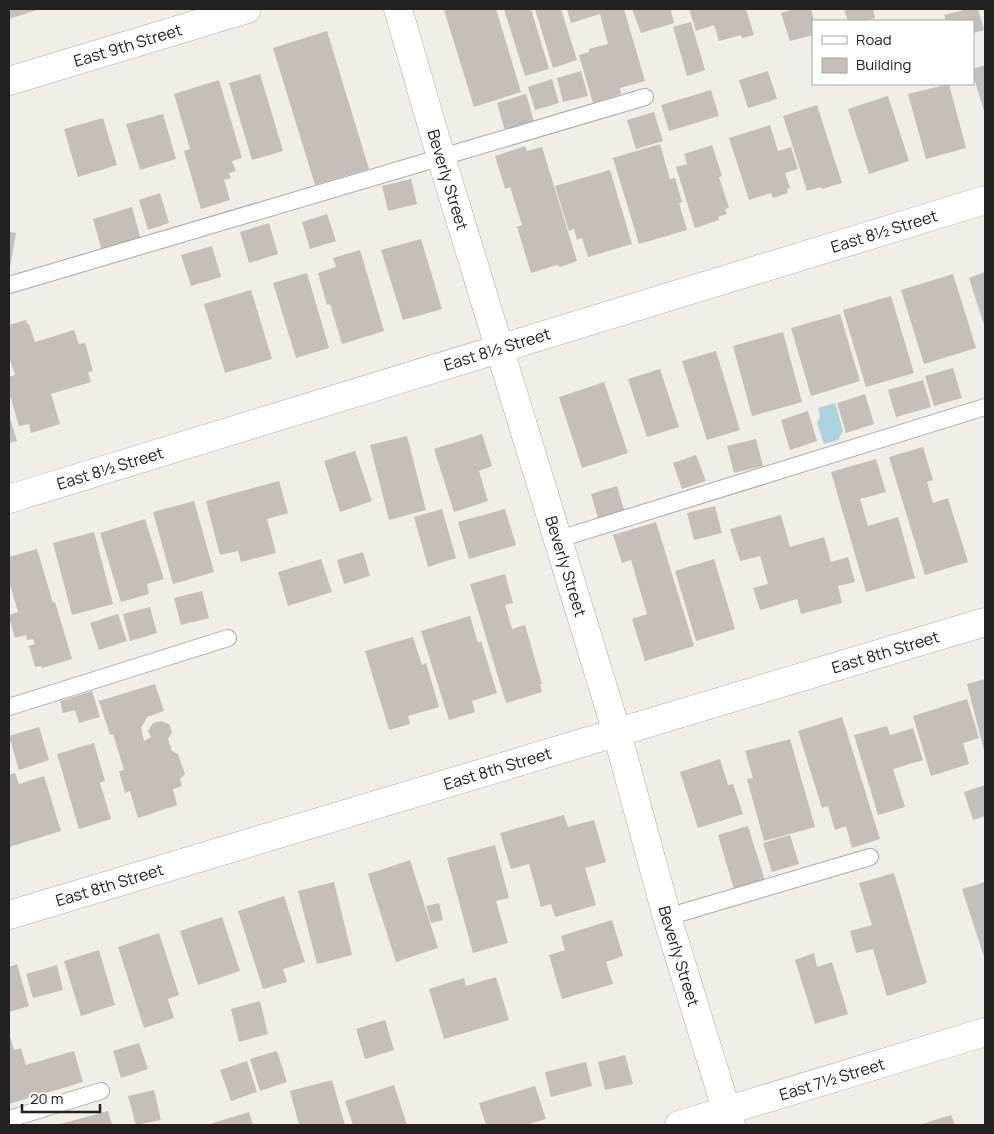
<svg xmlns="http://www.w3.org/2000/svg" width="994" height="1134" viewBox="0 0 994 1134" font-family="Manrope,sans-serif">
  <rect width="100%" height="100%" fill="#f1eee8"/>
  <path fill="#abd2dd" d="M835,403L843,431L838,440L824,444L817,423L820,417L818,408Z"/>
  <path fill="#c6beb8" d="M9,9H40L9,19Z
    M449,9H496L521,92L474,107L444,10Z
    M504,9H531L549,69L525,76Z
    M535,9H561L577,60L553,68Z
    M567,9H624L645,81L620,88L621,94L593,103L579,55L589,52V49L608,44L600,14L571,23Z
    M632,9H675L671,11L674,23L641,33Z
    M689,9H746L754,35L742,38L741,35L719,41L714,25L696,31Z
    M794,9H811L814,21H813V35L790,41L781,13Z
    M844,9H873L875,18L864,21H848Z
    M968,9H978L984,30L973,33V21H946L944,15Z
    M691,22L705,70L687,76L673,27Z
    M327,31L369,169L315,185L273,48Z
    M985,65V114L973,75V69Z
    M581,71L588,96L563,102L557,78Z
    M768,71L777,99L748,108L739,80Z
    M260,74L283,151L252,160L229,83Z
    M552,79L559,103L535,110L528,87Z
    M219,80L242,158L232,161L236,171L229,173L231,178L224,180L230,200L201,209L184,151L190,149L174,94Z
    M949,84L966,148L926,159L908,94Z
    M711,90L719,116L669,131L661,105Z
    M526,94L534,122L505,131L497,103Z
    M888,96L909,161L869,174L848,109Z
    M817,105L842,183L822,189L821,187L807,191L783,116Z
    M654,112L663,141L636,149L627,120Z
    M163,114L176,159L140,170L126,124Z
    M103,118L117,165L78,177L64,129Z
    M770,125L778,151L791,147L798,169L785,173L790,188L787,189L788,193L773,198L771,193L749,200L729,138Z
    M660,144L670,179L675,178L682,202L679,203L687,230L639,244L613,158Z
    M712,145L722,176L719,177L729,208L725,209L727,214L718,217L719,220L695,228L676,167L687,164L684,154Z
    M525,146L527,151L542,147L577,261L560,267L557,265L531,273L517,227L522,225L510,187L505,189L495,156Z
    M610,170L632,244L588,257L582,238L577,240L574,229L569,231L555,186Z
    M411,179L417,204L388,211L382,186Z
    M160,193L169,223L148,230L139,200Z
    M132,207L141,240L102,251L93,219Z
    M327,214L336,241L310,249L302,222Z
    M269,223L278,254L249,263L240,232Z
    M9,232L16,233L10,268L9,267Z
    M421,239L442,309L403,320L381,250Z
    M212,246L221,277L191,286L181,255Z
    M360,250L384,331L342,344L330,304L327,305L318,273L336,267L333,258Z
    M985,272V328L969,278Z
    M307,273L329,348L296,358L273,283Z
    M953,274L976,348L924,364L901,290Z
    M251,290L272,359L225,373L204,304Z
    M891,296L914,373L866,387L843,310Z
    M840,314L860,381L811,396L791,328Z
    M26,320L27,324H29L35,342L74,330L79,344L85,343L93,371L88,372L91,382L51,394L60,424L31,433L29,424L19,426L9,392V377L15,375L9,357V325Z
    M783,332L802,402L752,416L733,346Z
    M716,351L740,430L707,440L682,361Z
    M953,368L962,398L934,406L925,376Z
    M660,369L679,427L647,437L628,379Z
    M923,380L931,407L896,417L888,390Z
    M604,382L628,453L582,468L559,397Z
    M865,394L874,424L846,433L837,403Z
    M808,411L817,441L790,450L781,420Z
    M9,415L17,441L9,443Z
    M482,434L492,466L479,471L488,501L454,512L434,449Z
    M407,436L426,510L389,520L370,445Z
    M756,439L763,466L734,473L727,446Z
    M923,447L933,480L927,482L933,503L948,498L968,562L925,575L889,457Z
    M355,451L372,501L340,512L324,461Z
    M696,455L706,481L682,489L673,463Z
    M876,459L886,492L860,499L868,526L898,517L915,578L866,592L831,472Z
    M279,481L288,513L267,519L276,553L241,562L238,551L220,555L206,501Z
    M617,486L624,510L598,518L591,494Z
    M194,501L214,572L173,584L153,512Z
    M715,506L722,533L694,540L687,513Z
    M442,509L456,558L428,567L414,517Z
    M505,509L516,545L469,559L458,522Z
    M781,515L790,547L824,537L831,562L848,557L855,582L838,586L842,603L801,614L797,599L760,610L753,588L768,584L760,556L740,561L730,529Z
    M145,519L164,579L147,584L149,594L121,602L100,533Z
    M656,522L694,646L645,661L632,619L647,614L631,560L622,563L613,535Z
    M94,532L113,604L72,615L53,543Z
    M37,549L53,603L55,602L72,659L42,668L41,666L35,667L29,646L35,644L33,639L27,640L26,635L15,638L9,617V615L18,612L9,581V557Z
    M363,552L370,576L344,584L337,560Z
    M321,559L332,592L288,606L278,572Z
    M714,559L735,629L696,641L675,571Z
    M505,574L513,603L505,605L512,629L525,625L542,684H540L542,692L506,703L470,584Z
    M202,591L209,618L181,625L174,598Z
    M150,607L157,633L130,641L123,614Z
    M118,614L127,641L99,650L90,623Z
    M470,616L478,643L481,641L497,693L472,701L475,712L449,720L421,631Z
    M413,637L422,665L426,663L439,707L408,716L410,724L389,730L365,651Z
    M985,679V754L967,684Z
    M155,684L164,711L147,717L141,728L144,741L151,737L148,731L153,723L161,721L169,724L172,732L168,739L172,751L178,754L185,774L180,779L182,786L173,789L177,805L138,818L130,791L125,793L119,771L124,770L113,734L110,735L99,701Z
    M92,691L100,717L79,723L75,710L63,713L60,701Z
    M967,699L979,738L963,743L969,764L931,776L913,716Z
    M842,717L880,839L852,848L846,826L835,830L828,806L822,808L798,731Z
    M887,726L890,735L913,728L923,760L893,769L905,807L878,815L854,735Z
    M39,727L49,760L19,770L9,736Z
    M790,739L815,827L764,841L747,779L753,778L745,751Z
    M94,743L105,781L100,783L111,819L79,829L57,754Z
    M720,759L728,785L733,784L743,814L698,828L680,772Z
    M15,773L19,784L44,776L61,831L9,847V775Z
    M985,785V816L973,820L964,792Z
    M564,815L568,827L594,820L606,862L585,868L596,905L555,917L551,904L541,907L529,864L511,869L500,833Z
    M748,826L766,884L735,893L718,835Z
    M790,835L799,864L772,872L763,843Z
    M495,845L509,898L496,901L508,943L473,953L447,858Z
    M410,860L438,948L396,962L368,874Z
    M894,873L927,983L887,996L873,949L856,953L850,931L872,925L859,883Z
    M334,882L352,955L317,964L298,891Z
    M985,882V960L962,889Z
    M284,896L305,962L283,969L287,982L263,989L238,911Z
    M439,903L443,920L431,923L426,906Z
    M222,917L240,971L198,985L180,931Z
    M612,920L623,956L606,962L613,984L562,999L549,955L565,950L561,936Z
    M159,933L179,995L168,999L174,1018L144,1028L118,947Z
    M99,950L115,1005L81,1016L64,961Z
    M814,953L817,967L832,962L848,1014L815,1024L795,960Z
    M17,964L29,1006L9,1012V967Z
    M57,965L63,990L33,998L26,974Z
    M496,977L509,1020L444,1039L429,989L464,978L466,986Z
    M260,1001L268,1034L239,1042L231,1009Z
    M385,1020L394,1050L365,1059L356,1029Z
    M9,1033L14,1050L21,1048L26,1065L74,1051L83,1082L9,1104Z
    M139,1043L148,1069L121,1078L113,1051Z
    M277,1051L287,1082L260,1091L250,1059Z
    M625,1055L633,1084L605,1090L598,1062Z
    M247,1061L257,1092L231,1101L220,1070Z
    M586,1062L592,1086L551,1097L545,1072Z
    M332,1080L345,1125H299L290,1091Z
    M394,1085L407,1125H353L345,1101Z
    M535,1086L546,1119L526,1125H486L479,1103Z
    M154,1090L161,1120L136,1125L128,1096Z
    M108,1111L112,1125H57Z
    M249,1112L253,1125H213V1123Z
    M951,1115L955,1125H919Z"/>
  <g fill="none" stroke-linecap="round" stroke-linejoin="round">
    <defs>
      <path id="service" d="M9,285L645,97
        M559,539L985,407
        M9,707L228,638
        M667,917L870,857
        M9,1119L101,1091"/>
      <g id="minor">
        <path id="s1" d="M398,9L441,157L617,733L667,917L731,1125"/>
        <path id="s2" d="M9,81L247,9"/>
        <path d="M9,499L985,200"/>
        <path id="s3" d="M9,915L985,622"/>
        <path d="M679,1125L985,1032"/>
      </g>
    </defs>
    <use href="#service" stroke="#a8a8a8" stroke-width="18"/>
    <use href="#minor" stroke="#a8a8a8" stroke-width="29"/>
    <use href="#service" stroke="#fff" stroke-width="16"/>
    <use href="#minor" stroke="#fff" stroke-width="28"/>
  </g>
  <g text-anchor="middle" stroke-width="5" stroke-linejoin="round" paint-order="stroke">
    <g font-size="16" fill="#212121" stroke="#fff">
      <text dy="6" stroke="none"><textPath href="#s2" startOffset="124">East 9th Street</textPath></text>
      <text dy="6" stroke="none"><textPath href="#s1" startOffset="178">Beverly Street</textPath></text>
      <text transform="translate(884 231) rotate(-17)" y="6">East 8½ Street</text>
      <text transform="translate(497 349) rotate(-17)" y="6">East 8½ Street</text>
      <text transform="translate(110 468) rotate(-17)" y="6">East 8½ Street</text>
      <text dy="6" stroke="none"><textPath href="#s1" startOffset="582">Beverly Street</textPath></text>
      <text dy="6" stroke="none"><textPath href="#s3" startOffset="915">East 8th Street</textPath></text>
      <text dy="6" stroke="none"><textPath href="#s3" startOffset="510">East 8th Street</textPath></text>
      <text dy="6" stroke="none"><textPath href="#s3" startOffset="105">East 8th Street</textPath></text>
      <text dy="6" stroke="none"><textPath href="#s1" startOffset="988">Beverly Street</textPath></text>
      <text transform="translate(832 1079) rotate(-17)" y="6">East 7½ Street</text>
    </g>
  </g>
  <rect width="994" height="1134" fill="none" stroke="#212121" stroke-width="20"/>
  <rect x="812" y="20" width="162" height="65" fill="#ffffff" stroke="#a6a6a6"/>
  <rect x="822" y="36" width="25" height="8" fill="#ffffff" stroke="#a6a6a6"/>
  <text x="856" y="45" font-size="15" fill="#212121">Road</text>
  <rect x="822" y="58" width="25" height="15" fill="#c6beb8" stroke="#a6a6a6"/>
  <text x="856" y="70" font-size="15" fill="#212121">Building</text>
  <path d="M22 1104v8h78v-8" fill="none" stroke="#212121" stroke-width="2.5"/>
  <text x="30" y="1104" font-size="15" fill="#212121" stroke="#ffffff" stroke-width="4" paint-order="stroke">20 m</text>
</svg>
